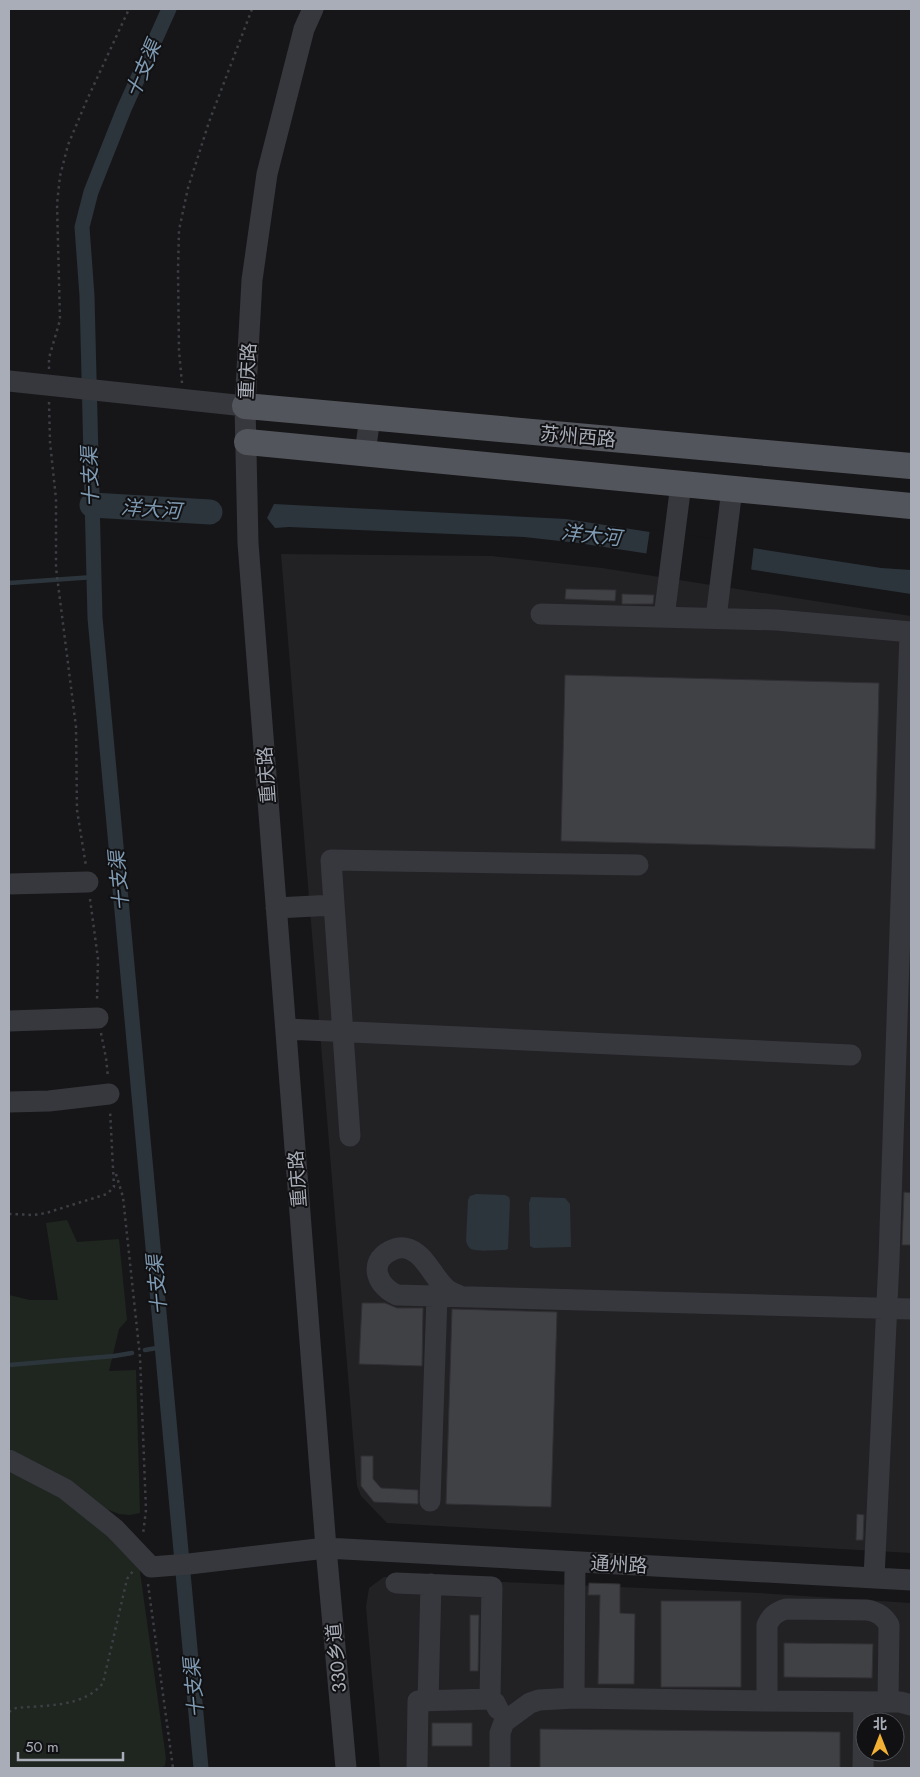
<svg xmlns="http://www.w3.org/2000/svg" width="920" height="1777" viewBox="0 0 920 1777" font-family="Jost,'Noto Sans SC',sans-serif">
  <rect width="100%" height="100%" fill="#161618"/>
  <path fill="#222225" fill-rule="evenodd" d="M281,554L491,556L602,568L911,616V1553L387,1523L361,1496L357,1486Z
    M384,1577L760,1593L911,1603V1768H380L366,1607L369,1588ZM865,1722H895V1752H865Z"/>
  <path fill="#1e261f" d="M67,1220L77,1242L119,1239L127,1320L119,1329L109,1371L136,1370L140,1513L130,1515L119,1514L96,1505L83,1493L9,1448V1295L30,1300H58L46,1223Z
    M9,1464L135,1536L166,1758L165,1766L158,1768H9Z"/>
  <path fill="#2c353c" d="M274,504L566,519L881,568L911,570V594L578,543L524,537L289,527L275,528L267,518Z
    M476,1194L505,1195L509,1197L510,1201L508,1249L505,1250C497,1250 477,1252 471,1249C468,1247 467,1244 466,1241L468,1200L470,1196Z
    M531,1197L565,1198L570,1204L571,1247L534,1248L530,1246L529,1203Z"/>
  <path fill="#161618" d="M650,529L754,545L751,571L646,556Z"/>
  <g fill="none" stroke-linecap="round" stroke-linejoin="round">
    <path stroke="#2c353c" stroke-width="4.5" d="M9,583L94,577
      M145,1350L163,1347
      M9,1365L114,1356L132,1353"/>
    <path stroke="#2c353c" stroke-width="15" d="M169,9L124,109L91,192L82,227L87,296L95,618L201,1768"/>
    <path stroke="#2c353c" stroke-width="25" d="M92,505L210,512"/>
  </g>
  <path fill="#404145" stroke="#303034" d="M566,589L616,590L615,601L565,599Z
    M622,594L654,595L653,604H622Z
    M565,675L879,683L875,849L561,841Z
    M904,1192L911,1193V1245H902Z
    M362,1303H385L397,1308H423L422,1366L359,1364Z
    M452,1309L557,1312L551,1507L446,1504Z
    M361,1456H373V1479L381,1488L418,1490V1504L374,1502L361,1486Z
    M857,1514L864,1515L863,1540H856Z
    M589,1583L620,1584V1613L635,1614L634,1684H598L600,1595H588Z
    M661,1601H741V1687H661Z
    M470,1615H479L478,1671H470Z
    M784,1643L873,1644L872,1678L784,1677Z
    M432,1723H472V1746H432Z
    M540,1729L840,1732V1768H540Z"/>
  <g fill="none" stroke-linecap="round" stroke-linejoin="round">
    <path stroke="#3d3f44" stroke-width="2.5" stroke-dasharray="2.5 4" stroke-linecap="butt" d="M49,369V358L60,320L57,204L60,176L68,145L86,102L129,9
      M182,383L179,351L178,270L179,230L188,188L209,122L252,9
      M49,402L50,442L56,499V568L76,727L77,810L86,866
      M90,899L98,959L97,1000
      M101,1033L106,1058L108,1077
      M116,1174L123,1197L140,1357L146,1510L143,1534
      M9,1214L34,1215L46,1213L107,1194L114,1187L110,1110
      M148,1584L173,1768
      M9,1712L16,1708C45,1705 83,1708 103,1683L127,1579L133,1571"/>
    <path stroke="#37383d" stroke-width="21" d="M313,9L304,29L267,174L252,280L245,406L248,543L326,1548L346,1768
      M9,381L245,406
      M365,453L370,417
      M541,614L777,620L911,632
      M664,617L681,484
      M716,618L732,489
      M9,884L88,882
      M276,908L334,905
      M9,1021L98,1018
      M286,1029L851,1055
      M9,1102L49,1101L109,1094
      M350,1136L331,860L638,865
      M460,1296C457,1295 453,1293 449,1291C433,1280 426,1252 405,1248C400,1247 394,1249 390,1251C367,1263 378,1287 397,1295L911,1309
      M9,1460L65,1489L115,1529L151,1567L189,1564L326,1548L911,1580
      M430,1501L437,1296
      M874,1578L889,1260L910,632
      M396,1583L492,1587L490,1699
      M574,1698L575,1562
      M428,1701L431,1584
      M888,1702L889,1625C884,1616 878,1612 867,1610L786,1609C776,1612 771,1616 767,1625V1701L888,1702H900L911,1705
      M417,1768L418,1701L490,1699L495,1703L498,1709
      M500,1768V1733L504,1722L530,1703L539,1700L574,1698L767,1701
      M863,1768L864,1702"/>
    <path stroke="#53555c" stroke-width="26" d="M245,406L911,466
      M247,442L911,506"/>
  </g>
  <g text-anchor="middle" stroke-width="4" stroke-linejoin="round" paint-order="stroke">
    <g font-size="19" fill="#a8adb8" stroke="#111113">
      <text transform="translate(247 371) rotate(-87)" y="7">重庆路</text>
      <text transform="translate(578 436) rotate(5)" y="7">苏州西路</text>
      <text transform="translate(266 775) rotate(-94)" y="7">重庆路</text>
      <text transform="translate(297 1179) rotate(-94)" y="7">重庆路</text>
      <text transform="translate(619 1564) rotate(3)" y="7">通州路</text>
      <text transform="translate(336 1658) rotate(-95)" y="7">330乡道</text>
    </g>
    <g font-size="20" font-style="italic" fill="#7f9bb3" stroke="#111113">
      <text transform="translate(143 69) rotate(-67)" y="7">十支渠</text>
      <text transform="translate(90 477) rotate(-92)" y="7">十支渠</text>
      <text transform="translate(151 509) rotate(4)" y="7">洋大河</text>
      <text transform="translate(591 535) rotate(6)" y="7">洋大河</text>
      <text transform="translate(119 881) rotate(-95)" y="7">十支渠</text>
      <text transform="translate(157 1285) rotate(-95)" y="7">十支渠</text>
      <text transform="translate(194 1688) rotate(-95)" y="7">十支渠</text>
    </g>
  </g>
  <rect width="920" height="1777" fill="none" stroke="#a8adb8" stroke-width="20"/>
  <g transform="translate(880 1737)"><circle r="24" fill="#111113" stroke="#4d4f55"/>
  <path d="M0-4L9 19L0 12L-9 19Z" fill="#f2b134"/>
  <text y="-8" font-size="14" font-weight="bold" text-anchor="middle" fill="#a8adb8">北</text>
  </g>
  <path d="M18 1752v8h105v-8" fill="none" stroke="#a8adb8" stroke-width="2.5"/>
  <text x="25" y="1752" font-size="15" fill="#a8adb8" stroke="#111113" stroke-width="4" paint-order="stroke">50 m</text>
</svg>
